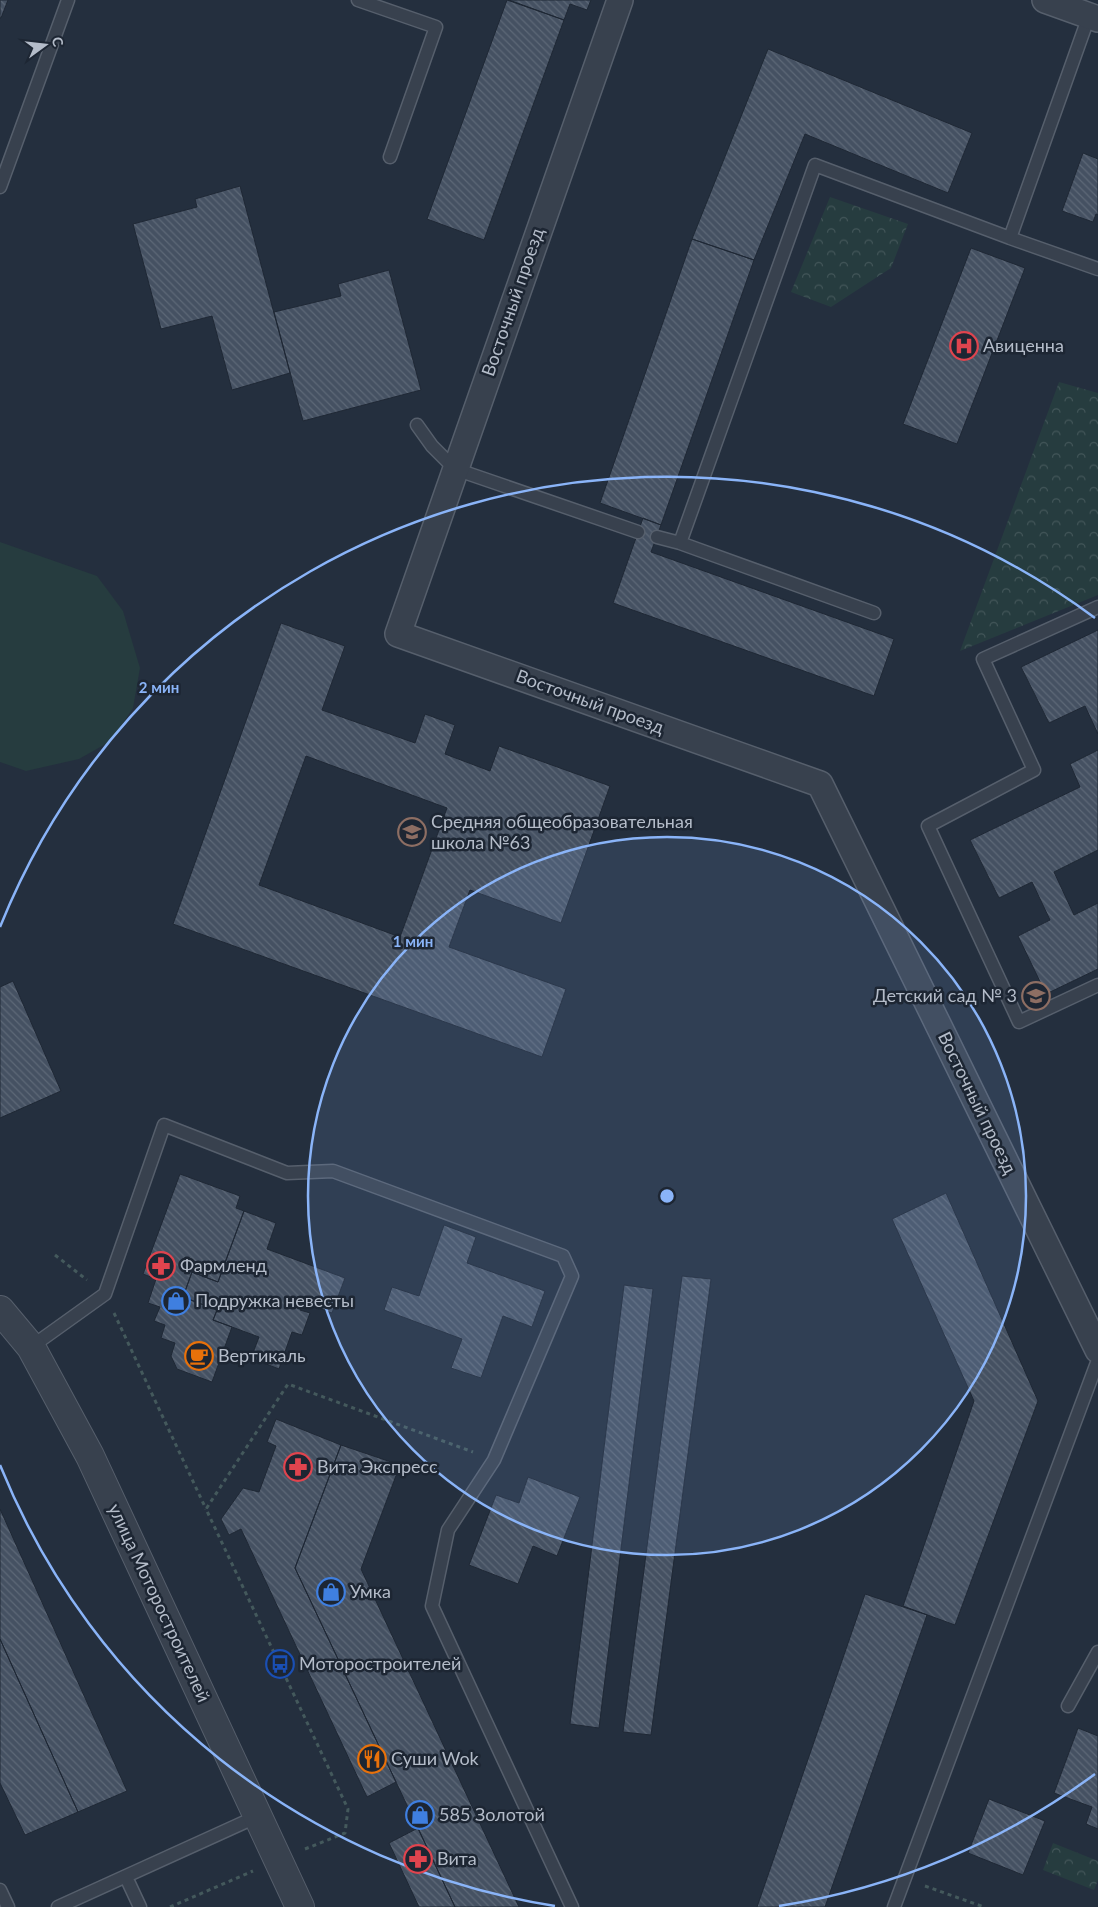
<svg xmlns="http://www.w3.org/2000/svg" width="1098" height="1907" viewBox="0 0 1098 1907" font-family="Lato,sans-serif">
  <defs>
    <pattern id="park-crowns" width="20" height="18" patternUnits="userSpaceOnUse" patternTransform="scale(1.25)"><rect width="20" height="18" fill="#263c3f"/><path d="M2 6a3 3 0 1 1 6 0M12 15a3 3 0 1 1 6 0" fill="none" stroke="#435659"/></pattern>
    <pattern id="building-back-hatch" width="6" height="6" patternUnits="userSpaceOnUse" patternTransform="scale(1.25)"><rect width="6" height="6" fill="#455162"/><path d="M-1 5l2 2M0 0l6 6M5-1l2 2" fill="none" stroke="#5d6877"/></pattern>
  </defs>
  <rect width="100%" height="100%" fill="#242f3e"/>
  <path fill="url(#park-crowns)" d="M830,197L908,224L891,268L831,307L791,292Z
    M1059,382L1098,393V595L960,651Z
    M1053,1843L1098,1861V1880L1094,1890L1043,1870Z"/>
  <path fill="#263c3f" d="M0,542L97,576L123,611L140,668L133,708L111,741L79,759L26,771L0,762Z"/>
  <path fill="url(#building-back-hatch)" stroke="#1f2835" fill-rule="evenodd" d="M0,0H8L1,18H0Z
    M507,0L564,20L484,240L427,219Z
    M509,0H591L587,10L570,4L564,20Z
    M768,49L972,133L948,193L805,134L754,260L692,239Z
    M1083,153L1098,159V215L1096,214L1093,222L1062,211Z
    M240,186L290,373L232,390L212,316L161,329L133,224L197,207L195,199Z
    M692,239L754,260L661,525L600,503Z
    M971,248L1025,268L957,444L903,424Z
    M389,270L421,390L303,421L274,312L341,296L338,284Z
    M643,518L661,525L651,552L894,639L874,696L613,603Z
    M281,623L345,646L322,710L415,743L425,714L455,725L445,754L490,771L499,746L610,786L561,923L470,890L449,947L566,989L542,1057L173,924ZM306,756L447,808L400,937L259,885Z
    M1098,630V734L1085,706L1049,723L1021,667Z
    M1098,750V850L1054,872L1074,915L1098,903V969L1046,994L1018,936L1050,920L1032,882L999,898L970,840L1080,787L1070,764Z
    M13,981L61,1091L0,1118V987Z
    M180,1174L240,1196L236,1208L244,1211L218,1282L192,1272L183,1297L217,1310L213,1320L232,1327L212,1382L177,1369L171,1356L175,1343L161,1338L165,1325L154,1321L160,1307L148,1303L156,1279L143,1274Z
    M946,1193L1038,1401L955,1625L903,1606L974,1401L892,1219Z
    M244,1211L276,1223L267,1249L345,1278L332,1313L303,1302L300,1310L310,1313L302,1335L292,1332L279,1369L251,1358L259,1337L213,1320L217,1310L183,1297L192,1272L218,1282Z
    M444,1225L476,1237L467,1263L545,1291L532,1327L503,1316L481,1378L451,1368L462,1339L384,1310L392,1287L419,1296Z
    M682,1276L711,1279L651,1735L623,1732Z
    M624,1285L653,1289L599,1728L570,1724Z
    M276,1419L341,1445L295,1568L396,1782L367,1797L241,1529L229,1535L221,1519L243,1488L259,1492L276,1446L267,1442Z
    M341,1445L400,1465L361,1569L519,1907H455L295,1568Z
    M528,1477L580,1497L557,1556L533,1546L518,1584L469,1565L496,1495L519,1503Z
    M0,1509L127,1791L78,1812L0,1639Z
    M865,1594L927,1615L825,1907H757Z
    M0,1639L78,1812L25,1835L0,1783Z
    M1078,1728L1098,1736V1829L1086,1824L1092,1807L1054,1793Z
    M989,1799L1045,1821L1023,1875L968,1853Z
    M418,1828L455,1907H419L389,1843Z"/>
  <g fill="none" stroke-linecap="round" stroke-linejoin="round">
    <defs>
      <path id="service" d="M358,0L436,27L390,157
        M1089,16L1010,238L1098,269
        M0,187L68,0
        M417,425L432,446L455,469L638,532
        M657,537L680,543
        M1098,607L983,659L1034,770L928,826L1019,1022L1098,985
        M874,613L680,543L815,165L1010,238
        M31,1347L105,1294L164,1125L287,1173L333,1171L563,1256L572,1276L494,1460L448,1530L432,1606L572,1907
        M1068,1706L1098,1652
        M126,1877L140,1907
        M0,1890L8,1907
        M58,1907L258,1816
        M894,1907L1098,1360"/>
      <path id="minor" d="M620,0L398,634L820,784L1098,1350
        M1045,0L1098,19"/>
      <path id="tertiary" d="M0,1310L31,1347L90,1456L300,1907"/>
    </defs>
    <use href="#service" stroke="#565f6c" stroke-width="15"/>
    <use href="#minor" stroke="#565f6c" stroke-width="28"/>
    <use href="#tertiary" stroke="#565f6c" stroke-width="30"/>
    <path stroke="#44595c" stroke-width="3" stroke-dasharray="4 4" stroke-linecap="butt" d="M55,1255L87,1280
      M114,1313L206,1509
      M305,1849L345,1833L348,1809L206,1509L288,1384L473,1452
      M925,1886L984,1907
      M170,1907L253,1871"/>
    <use href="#service" stroke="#38414e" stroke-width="12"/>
    <use href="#minor" stroke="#38414e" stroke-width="25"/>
    <use href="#tertiary" stroke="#38414e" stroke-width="28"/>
  </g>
  <circle cx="667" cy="1196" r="359" fill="#8ab4f8" fill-opacity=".12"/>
  <g fill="none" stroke="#8ab4f8" stroke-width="2.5">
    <circle cx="667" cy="1196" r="359"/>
    <path d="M1095 1774A719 719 0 0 1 779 1906M555 1906A719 719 0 0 1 0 1465M0 927A719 719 0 0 1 1095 618"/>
  </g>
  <defs>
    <symbol id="hospital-ring" viewBox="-11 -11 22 22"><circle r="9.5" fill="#1d2633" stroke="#e0444e" stroke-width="1.5"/><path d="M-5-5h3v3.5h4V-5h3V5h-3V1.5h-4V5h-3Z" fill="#e0444e"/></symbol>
    <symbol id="school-ring" viewBox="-11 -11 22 22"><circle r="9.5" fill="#1d2633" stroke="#8d6e63" stroke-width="1.5"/><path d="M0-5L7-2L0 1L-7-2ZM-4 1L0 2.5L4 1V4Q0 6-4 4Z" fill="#8d6e63"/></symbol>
    <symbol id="pharmacy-ring" viewBox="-11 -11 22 22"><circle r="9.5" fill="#1d2633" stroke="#e0444e" stroke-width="1.5"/><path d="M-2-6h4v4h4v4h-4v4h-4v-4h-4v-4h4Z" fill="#e0444e"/></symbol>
    <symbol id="shop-ring" viewBox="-11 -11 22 22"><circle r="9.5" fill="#1d2633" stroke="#3f7fe0" stroke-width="1.5"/><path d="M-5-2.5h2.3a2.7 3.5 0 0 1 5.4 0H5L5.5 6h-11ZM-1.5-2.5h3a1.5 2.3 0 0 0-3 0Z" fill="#3f7fe0"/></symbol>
    <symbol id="cafe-ring" viewBox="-11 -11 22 22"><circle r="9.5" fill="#1d2633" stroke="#e8710a" stroke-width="1.5"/><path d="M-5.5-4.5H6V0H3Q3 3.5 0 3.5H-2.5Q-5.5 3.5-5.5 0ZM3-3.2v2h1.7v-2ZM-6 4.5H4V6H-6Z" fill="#e8710a"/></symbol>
    <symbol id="bus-ring" viewBox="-11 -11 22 22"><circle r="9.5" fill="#1d2633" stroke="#1a4fb4" stroke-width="1.5"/><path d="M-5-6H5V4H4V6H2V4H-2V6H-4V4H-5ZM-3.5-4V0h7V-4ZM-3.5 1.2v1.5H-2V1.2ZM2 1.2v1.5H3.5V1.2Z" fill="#1a4fb4"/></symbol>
    <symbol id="restaurant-ring" viewBox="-11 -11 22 22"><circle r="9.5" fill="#1d2633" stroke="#e8710a" stroke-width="1.5"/><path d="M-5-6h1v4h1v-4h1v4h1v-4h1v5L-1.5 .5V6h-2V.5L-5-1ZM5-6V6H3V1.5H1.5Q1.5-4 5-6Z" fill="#e8710a"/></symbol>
  </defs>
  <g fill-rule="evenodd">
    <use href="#hospital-ring" x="948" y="330" width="32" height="32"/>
    <use href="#school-ring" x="396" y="816" width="32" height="32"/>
    <use href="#school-ring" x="1020" y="980" width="32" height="32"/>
    <use href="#pharmacy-ring" x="145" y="1250" width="32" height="32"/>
    <use href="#shop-ring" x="160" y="1285" width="32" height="32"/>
    <use href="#cafe-ring" x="183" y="1340" width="32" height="32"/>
    <use href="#pharmacy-ring" x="282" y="1451" width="32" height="32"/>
    <use href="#shop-ring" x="315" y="1576" width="32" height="32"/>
    <use href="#bus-ring" x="264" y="1648" width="32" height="32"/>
    <use href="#restaurant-ring" x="356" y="1743" width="32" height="32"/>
    <use href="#shop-ring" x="404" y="1799" width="32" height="32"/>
    <use href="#pharmacy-ring" x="402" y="1843" width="32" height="32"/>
  </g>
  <g text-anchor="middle" stroke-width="5" stroke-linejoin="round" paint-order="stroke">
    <g font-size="18" fill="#b4bcc9" stroke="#1d2633">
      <text transform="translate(513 302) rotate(-71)" y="6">Восточный проезд</text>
      <text transform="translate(590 702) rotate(20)" y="6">Восточный проезд</text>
      <text transform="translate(977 1103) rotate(64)" y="6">Восточный проезд</text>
      <text transform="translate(159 1603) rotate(65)" y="6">улица Моторостроителей</text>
    </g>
    <g font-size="18" fill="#b4bcc9" stroke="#1d2633" text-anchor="start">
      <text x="983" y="352">Авиценна</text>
      <text x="431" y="828">Средняя общеобразовательная<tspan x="431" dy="21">школа №63</tspan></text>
      <text x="1017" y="1002" text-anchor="end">Детский сад № 3</text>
      <text x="180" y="1272">Фармленд</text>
      <text x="195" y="1307">Подружка невесты</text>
      <text x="218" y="1362">Вертикаль</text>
      <text x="317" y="1473">Вита Экспресс</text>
      <text x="350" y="1598">Умка</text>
      <text x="299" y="1670">Моторостроителей</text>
      <text x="391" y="1765">Суши Wok</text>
      <text x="439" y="1821">585 Золотой</text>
      <text x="437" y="1865">Вита</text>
    </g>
  </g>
  <circle cx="667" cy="1196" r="8" fill="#8ab4f8" stroke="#1d2633" stroke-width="2.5"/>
  <g font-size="15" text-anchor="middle" font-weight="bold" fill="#8ab4f8" stroke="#1d2633" stroke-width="5" stroke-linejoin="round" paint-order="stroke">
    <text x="159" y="693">2 мин</text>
    <text x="413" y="947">1 мин</text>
  </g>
  <g transform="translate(45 45) rotate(75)" stroke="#1d2633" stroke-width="4" paint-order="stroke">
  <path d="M0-4L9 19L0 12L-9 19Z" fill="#b4bcc9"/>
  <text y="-8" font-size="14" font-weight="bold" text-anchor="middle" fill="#b4bcc9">С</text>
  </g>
</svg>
